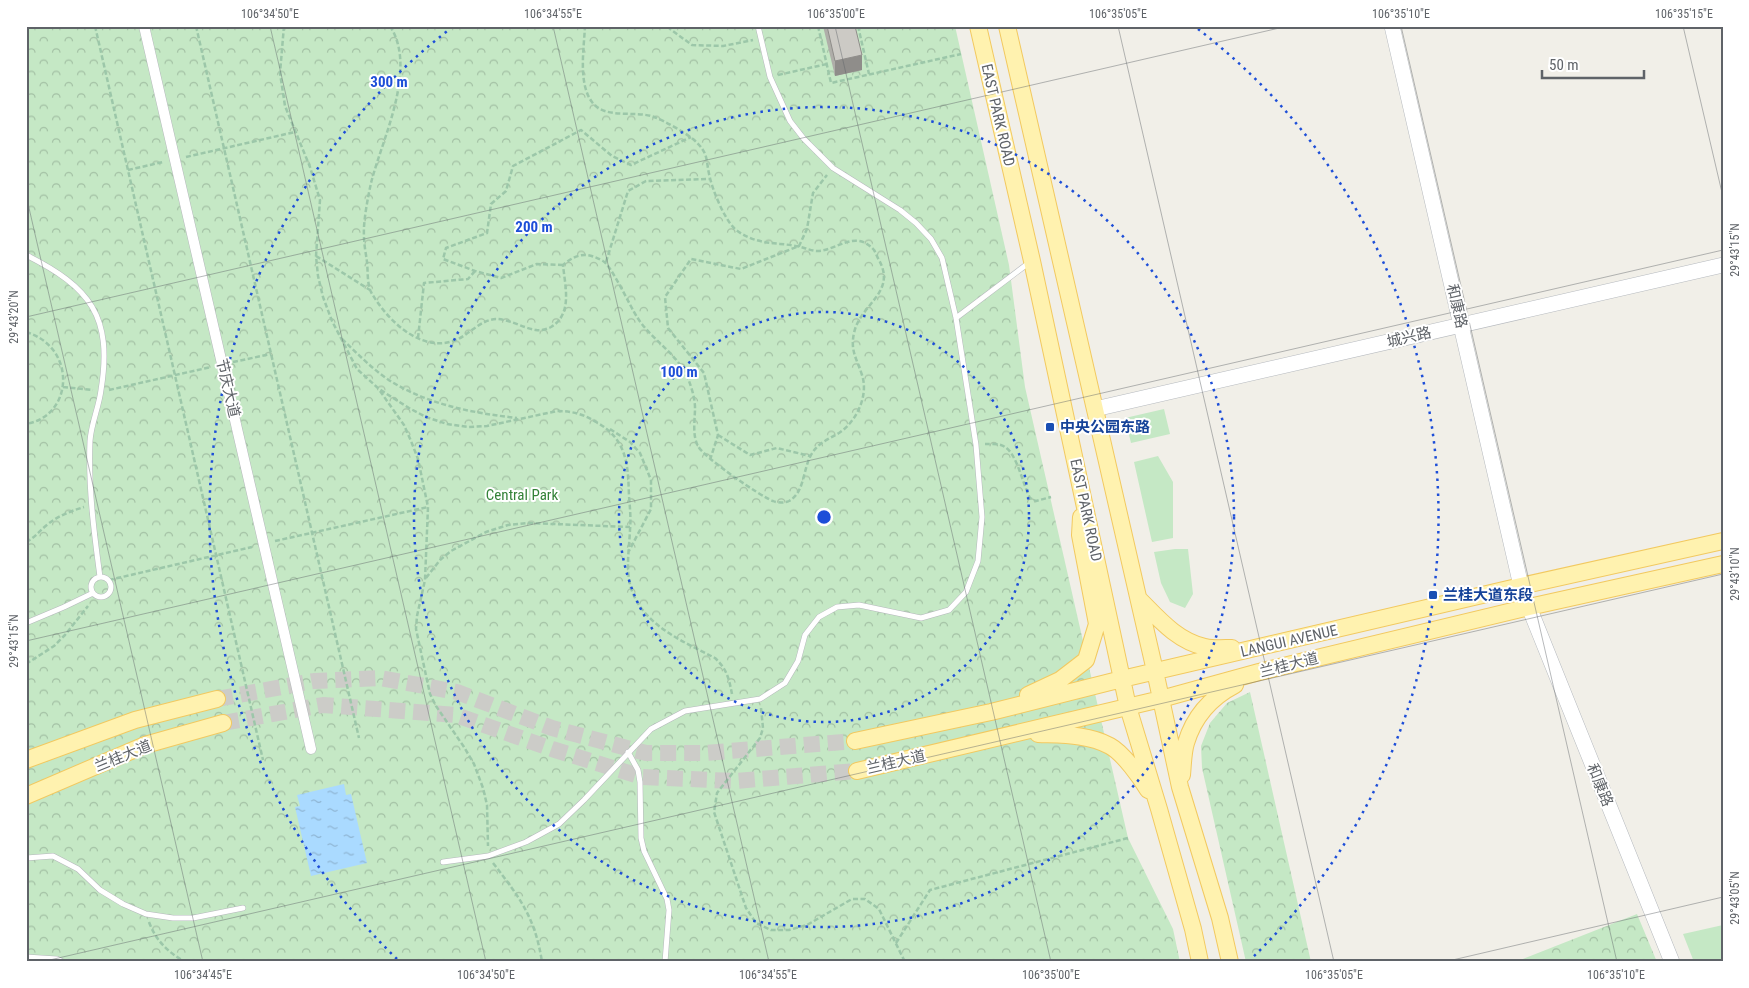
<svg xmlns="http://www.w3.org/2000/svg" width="1749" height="988" viewBox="0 0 1749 988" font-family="'Roboto Condensed','Noto Sans SC',sans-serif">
  <defs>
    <pattern id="park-crowns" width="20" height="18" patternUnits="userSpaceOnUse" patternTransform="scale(1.25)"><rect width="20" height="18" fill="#c5e8c5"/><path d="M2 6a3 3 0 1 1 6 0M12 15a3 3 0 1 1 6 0" fill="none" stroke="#a3c0a4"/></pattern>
    <pattern id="water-ripples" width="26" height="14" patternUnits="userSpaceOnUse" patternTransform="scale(1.25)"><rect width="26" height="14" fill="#aadaff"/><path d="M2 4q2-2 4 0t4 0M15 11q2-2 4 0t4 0" fill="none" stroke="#8eb4d2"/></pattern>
  </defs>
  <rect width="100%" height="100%" fill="#f1efe8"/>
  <path fill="#c5e8c5" d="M1164,409L1170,434L1131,443L1125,418Z
    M1158,456L1173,482V538L1152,542L1134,462Z
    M1175,549H1188L1193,594L1185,608L1170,602L1161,583L1154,552Z
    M1723,925V962H1694L1683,934Z"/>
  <path fill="url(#park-crowns)" d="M26,26H955L1009,265L1025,387L1128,838L1173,929L1180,962H26Z
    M1250,692L1311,962H1246L1202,768L1201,746L1210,723L1227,703Z
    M1637,914L1657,962H1515Z"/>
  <path fill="url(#water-ripples)" d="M344,784L346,795L351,794L367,863L311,876L295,807L300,806L297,795Z"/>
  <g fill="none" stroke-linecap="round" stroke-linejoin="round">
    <path stroke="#ccccc8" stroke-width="16" stroke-dasharray="16 8" stroke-linecap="butt" d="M217,699L314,681L380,678L457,692L552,728L646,753H705L855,741
      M223,723L323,705L456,715L552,749L642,777L735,781L857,771"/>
    <defs>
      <path id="lane" d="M26,255C90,287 113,316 101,390C99,407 91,424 90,441C88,487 94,532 100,577
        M956,318L1030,262
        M91 587a10 10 0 1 1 20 0a10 10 0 1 1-20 0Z
        M26,623L64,607L93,593
        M628,752L638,770L640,782L641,838L644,851L667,899L669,910L665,962
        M26,858L53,856L78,869L100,890L123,904L146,914L173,918H193L243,908
        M443,862L488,856L526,842L559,824L584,800L651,729L685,711L760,699L785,683L798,661L805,635L819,617L837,607L859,605L921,618L949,610L966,592L978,561L982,517L976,445L956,318L942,258L931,239L916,223L900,210L833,168L804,139L790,121L770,77L758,26
        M26,957L57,959L63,962"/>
      <path id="street" d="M144,26L311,749"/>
      <path id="secondary" d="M1392,26L1521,586
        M1095,409L1723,265
        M1529,607L1672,962"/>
      <path id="primary" d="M978,26L1032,261L1128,707L1159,809L1193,929L1200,962
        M1007,26L1155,671L1180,787L1220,918L1230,962
        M1139,599C1158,618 1177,641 1205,647C1213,649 1224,648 1232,648
        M1028,695L1060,680L1086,660L1097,624L1080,535L1081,517
        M1038,734C1062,735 1088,734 1110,746C1123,753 1141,778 1148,790
        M855,741L991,712L1122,679L1521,586L1723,541
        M26,760L135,720L217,699
        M857,771L1161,699L1259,672L1529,607L1723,564
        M1182,775C1183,765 1183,753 1186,743C1194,716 1210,698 1235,685
        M26,796L145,745L223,723"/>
    </defs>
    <use href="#lane" stroke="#b5b8bc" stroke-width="6"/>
    <use href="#street" stroke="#b5b8bc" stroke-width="11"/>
    <use href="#secondary" stroke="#b6babf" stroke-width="16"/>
    <use href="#primary" stroke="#f2c960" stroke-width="18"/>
    <path stroke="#9cc7a9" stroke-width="2.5" stroke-dasharray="5 2.5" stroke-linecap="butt" d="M95,26L263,760
      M196,26L359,738
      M284,26L280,73L285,106L310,167L320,200L316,256L318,276L323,297L332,321L357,369L379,389L409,408L426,417L447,424L468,427L487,426L557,411C572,411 583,414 596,422C627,439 628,464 629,496C630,508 631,519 630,530C629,553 624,577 635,598C650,628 686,643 715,658C727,669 729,679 732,694
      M390,26C418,69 382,139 371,183C368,197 363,222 364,236C364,245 366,254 367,262C368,271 367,284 371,292C387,320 421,354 456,340C470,334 480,320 496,319C509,319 523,328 536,330C541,331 547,329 551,327C573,314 565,286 563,265C577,253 587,252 603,261C611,265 630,306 637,317C652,341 679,354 689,381C692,389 695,399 695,408C695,420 692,435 698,446C703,457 760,496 773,501C777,503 785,503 789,501C804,493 803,471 810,457C816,444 827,440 839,433C856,422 869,396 862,375C857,359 850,351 854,333C860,304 897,293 879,260C877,257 876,253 874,250C855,229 838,250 818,251C810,251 804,247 796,246C780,243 763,244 748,237C743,235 737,231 734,228C724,218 713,191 710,178C705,159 710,154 693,139C684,132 665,121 654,117C636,110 605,120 592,102C578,84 584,48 585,26
      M668,26L670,29L692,45L723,46L753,40
      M818,26L831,83L961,54
      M858,26L869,74
      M778,75L827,64
      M186,157L295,132
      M128,170L163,162
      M316,256L370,290
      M606,262L628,191L646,181L710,179
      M563,265L537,264L501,278L475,271L443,259L446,248L487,233L491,204L506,191L513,166L581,130L612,156L631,165L691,137
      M26,332C77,347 74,416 26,424
      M418,338L424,283L468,279L475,271
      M342,339C358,354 374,371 392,382C430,405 473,413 517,418
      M233,362L271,354
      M63,387L93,390
      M109,390L211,367
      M380,391L404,425L411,441L418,459L428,507L425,580L417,616L416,629L430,694L436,706L464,747L474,764L483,788L487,805L488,846
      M610,429L630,442L640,453L651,480V509L629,551
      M718,435L750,455L777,448L810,456
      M985,444C991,444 1000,443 1005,447C1017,454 1023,485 1030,498L1036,501L1051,497
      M710,460L718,435L704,373L668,328L665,297L691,259L741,269L799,246L807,229L813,193L827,175
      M275,541L428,507
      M26,542C35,538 40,530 48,524C58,516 71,511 84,507
      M426,578L440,560L451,551L486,532L508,525L528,523L630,527
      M109,580L252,547
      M26,664L54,646L65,635L88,606
      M761,708L763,728L760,738L717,793L714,812L746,908L756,923L771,930H789L807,925L852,899H865L879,909L905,962
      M493,863C520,898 535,917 542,962
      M149,922C156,941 168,952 185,962
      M896,943L930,890L1128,838"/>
    <use href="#lane" stroke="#fff" stroke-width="5"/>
    <use href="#street" stroke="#fff" stroke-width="10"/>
    <use href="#secondary" stroke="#fff" stroke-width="15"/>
    <use href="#primary" stroke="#fff2af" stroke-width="16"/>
  </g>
  <path fill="#afaea9" d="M823,26H855L862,70L835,76Z"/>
  <path fill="#8f8d8a" d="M862,55V70L835,76V61Z"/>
  <path fill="#cccac5" stroke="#8f8d8a" d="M827,26H855L862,55L835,61Z"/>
  <path fill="none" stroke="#5f6368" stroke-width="1" stroke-opacity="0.45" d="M270,26L486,962M553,26L769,962M835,26L1051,962M1118,26L1334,962M1401,26L1617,962M1683,26L1723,197M26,195L203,962M26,317L1288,26M26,641L1723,250M41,962L1723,574M1444,962L1723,897"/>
  <g fill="none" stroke="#1d4ed8" stroke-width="2.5" stroke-dasharray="2.5 5">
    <circle cx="824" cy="517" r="205"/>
    <circle cx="824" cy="517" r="410"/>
    <path d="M397 959A615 615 0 0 1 450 29M1198 29A615 615 0 0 1 1251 959"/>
  </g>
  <g fill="#1a4fb4" stroke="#fff" stroke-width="2">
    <rect x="1045" y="422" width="10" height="10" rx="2.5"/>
    <rect x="1428" y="590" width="10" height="10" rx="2.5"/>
  </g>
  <g text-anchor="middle" stroke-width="4" stroke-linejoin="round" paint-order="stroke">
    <g font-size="15" fill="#5f6368" stroke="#fff">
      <text transform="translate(998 115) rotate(77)" y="5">EAST PARK ROAD</text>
      <text transform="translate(1457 306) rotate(77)" y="5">和康路</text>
      <text transform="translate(1409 337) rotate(-13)" y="5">城兴路</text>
      <text transform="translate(228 388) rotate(77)" y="5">节庆大道</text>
      <text transform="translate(1086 510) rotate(78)" y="5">EAST PARK ROAD</text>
      <text transform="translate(1289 641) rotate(-13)" y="5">LANGUI AVENUE</text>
      <text transform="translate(1289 665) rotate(-14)" y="5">兰桂大道</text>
      <text transform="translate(123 756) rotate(-22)" y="5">兰桂大道</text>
      <text transform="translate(896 762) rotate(-13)" y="5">兰桂大道</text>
      <text transform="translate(1600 785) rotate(68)" y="5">和康路</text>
    </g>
    <g font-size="15" font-weight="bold" fill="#164399" stroke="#fff" text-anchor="start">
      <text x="1060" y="432">中央公园东路</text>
      <text x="1443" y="600">兰桂大道东段</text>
    </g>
    <g font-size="15" fill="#348238" stroke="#fff">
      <text x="522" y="500">Central Park</text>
    </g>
  </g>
  <circle cx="824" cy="517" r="8" fill="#1d4ed8" stroke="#fff" stroke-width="2.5"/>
  <g font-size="15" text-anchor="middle" font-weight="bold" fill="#1d4ed8" stroke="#fff" stroke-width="4" stroke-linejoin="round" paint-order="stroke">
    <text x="389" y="87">300 m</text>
    <text x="534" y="232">200 m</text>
    <text x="679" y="377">100 m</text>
  </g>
  <rect width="1749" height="988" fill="none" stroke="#ffffff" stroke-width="55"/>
  <path d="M1542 70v8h102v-8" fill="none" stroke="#5f6368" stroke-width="2.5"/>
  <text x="1549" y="70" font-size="15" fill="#5f6368" stroke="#ffffff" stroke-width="4" paint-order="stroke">50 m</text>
  <rect x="28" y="28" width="1694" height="932" fill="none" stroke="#5f6368" stroke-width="2"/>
  <g font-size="12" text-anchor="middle" fill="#5f6368">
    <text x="270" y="18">106°34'50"E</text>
    <text x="553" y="18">106°34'55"E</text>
    <text x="836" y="18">106°35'00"E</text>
    <text x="1118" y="18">106°35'05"E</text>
    <text x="1401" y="18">106°35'10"E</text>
    <text x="1684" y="18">106°35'15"E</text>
    <text transform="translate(1735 250) rotate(-90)" y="4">29°43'15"N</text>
    <text transform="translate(14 317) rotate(-90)" y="4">29°43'20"N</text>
    <text transform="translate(1735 574) rotate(-90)" y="4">29°43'10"N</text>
    <text transform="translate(14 641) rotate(-90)" y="4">29°43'15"N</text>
    <text transform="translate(1735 898) rotate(-90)" y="4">29°43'05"N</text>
    <text x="203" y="979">106°34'45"E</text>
    <text x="486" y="979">106°34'50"E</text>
    <text x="768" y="979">106°34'55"E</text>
    <text x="1051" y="979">106°35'00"E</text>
    <text x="1334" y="979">106°35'05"E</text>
    <text x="1616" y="979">106°35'10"E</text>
  </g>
</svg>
